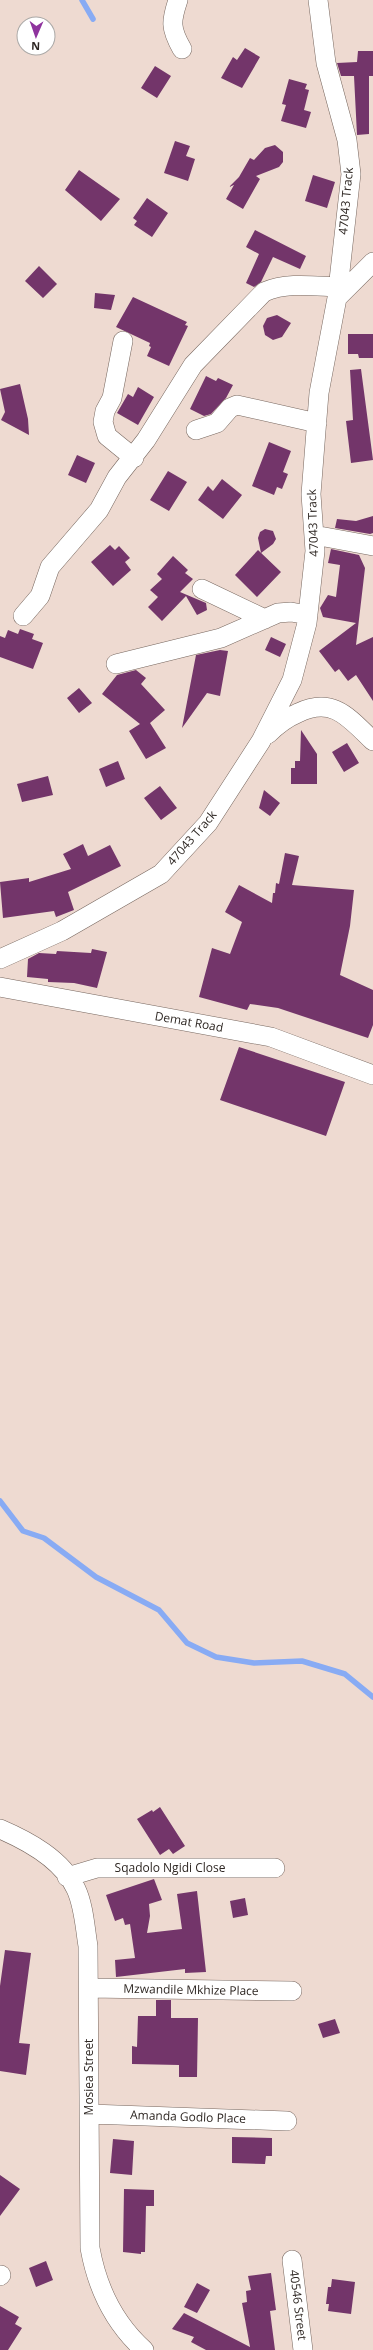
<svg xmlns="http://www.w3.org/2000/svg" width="373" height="2350" viewBox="0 0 373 2350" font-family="'Open Sans',sans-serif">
  <rect width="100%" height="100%" fill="#eedad1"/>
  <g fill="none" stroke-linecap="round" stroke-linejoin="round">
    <path stroke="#88abf4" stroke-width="5.5" d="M82,0L93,19
      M0,1501L23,1531L44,1538L96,1577L159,1610L187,1643L216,1657L254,1663L302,1661L345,1674L373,1697"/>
  </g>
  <path fill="#73356a" d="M245,48L260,57L242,88L221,78L233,57L237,60Z
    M358,51H373V76H369V134L357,135L354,76H341L337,63L357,62Z
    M155,66L171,76L157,98L141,88Z
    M289,79L307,84L305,89L309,90L304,110L311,112L306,128L281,121L286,105L282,104Z
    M175,141L190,146L186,156L195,159L188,181L164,173Z
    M275,145L283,152V162L279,167L256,176L260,179L243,209L226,199L234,185L229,187L239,177L250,158L254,160L265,148Z
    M79,170L120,199L101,221L65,190Z
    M313,175L335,182L327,208L305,201Z
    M147,198L168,213L152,237L134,225L137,221L133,218Z
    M255,230L306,256L300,269L273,257L261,282L254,287L246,283L259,254L246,247Z
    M39,266L57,284L43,298L25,281Z
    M95,293L115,295L111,310L94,308Z
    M133,297L187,322L185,325L188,326L169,366L147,356L151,347L149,346L150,343L116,327Z
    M277,315L291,323L282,337L273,340L265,335L263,326L267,318Z
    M348,334H373V358H359L358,354H348Z
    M361,369L373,460L351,463L346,421L353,420L350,370Z
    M206,376L216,381L218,378L233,385L226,398L211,414L204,416L190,409Z
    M20,384L28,419L29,435L1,420L5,412L0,389Z
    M138,387L154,397L138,425L117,413L128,394L133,397Z
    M269,442L291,451L283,472L288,474L282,489L277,487L274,495L252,486Z
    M77,455L95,463L86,483L68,475Z
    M168,471L187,482L169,511L150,500Z
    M222,479L242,495L223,519L198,500L208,486L213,491Z
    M373,516V533L370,534L335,528L337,519L356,521Z
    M265,529L273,531L276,539L273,544L261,553L258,538L260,532Z
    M110,545L115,550L119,546L130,558L125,562L131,570L113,586L91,562Z
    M331,549L359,555L365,568L356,645L373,637V701L356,675L348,681L339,669L335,672L319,651L356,623L323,617L320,608L328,595L336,597L340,565L328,563Z
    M258,550L281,572L257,597L235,575Z
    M173,556L188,570L185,573L193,579L180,592L206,603L207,610L197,615L186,596L162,621L148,607L158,597L150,590L162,579L157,574Z
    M20,629L34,634L32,639L43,643L33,669L0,657V636L5,638L8,630L18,634Z
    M271,637L286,644L280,657L265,650Z
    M220,650L228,651L220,696L207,693L182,728L196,655Z
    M136,670L146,678L141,684L165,710L150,723L166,748L146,759L129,731L140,724L102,694L117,675Z
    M79,688L92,703L79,713L67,698Z
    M301,730L317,754V784H291V768H295V761H300Z
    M347,743L359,763L344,772L332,752Z
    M118,761L125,779L106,787L99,769Z
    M48,776L53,795L22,802L17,784Z
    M160,786L177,808L161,820L144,798Z
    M264,790L280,803L270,816L259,808Z
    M83,844L88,856L110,845L121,866L68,892L74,910L56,917L54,911L3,918L0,882L29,878V882L71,869L63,854Z
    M285,853L299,856L292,885L354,890L350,926L340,975L373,990V1025L368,1038L278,1008L250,1004L247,1010L199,997L212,948L230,954L242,922L225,912L239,885L272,903L273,893H275L276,883L279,884Z
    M92,949L107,952L97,988L74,983L48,982V979L27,977L28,959L39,953L56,954L57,951L91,953Z
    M239,1047L345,1082L326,1136L220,1100Z
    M160,1807L185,1846L173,1854L169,1849L160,1855L137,1819L152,1810L153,1812Z
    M154,1879L162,1900L149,1904L150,1916L147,1933L182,1929L177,1894L197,1891L206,1972L185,1973V1969L116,1977L115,1960L135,1958L130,1924L125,1925L123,1918L115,1921L106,1895Z
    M245,1898L248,1915L233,1918L230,1901Z
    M5,1950L31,1953L19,2043L30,2044L26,2075L0,2071V1986Z
    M156,2000H171V2018H198L197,2077H179V2065L132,2064V2046L137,2047L138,2016H156Z
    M335,2019L340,2033L323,2038L318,2024Z
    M232,2137L272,2138V2156H266L265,2164L232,2163Z
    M113,2139L134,2141L132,2175L110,2173Z
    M0,2175L20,2189L0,2216Z
    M124,2189L154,2190V2206H146L145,2252H141V2254L123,2252Z
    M46,2261L53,2280L36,2287L29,2268Z
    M271,2273L276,2310L270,2311L275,2350H206L191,2342L194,2337L172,2329L184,2313L250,2347L242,2303L247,2302L246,2291L251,2290L248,2276Z
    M332,2279L355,2282L351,2314L328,2311L329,2304H326L328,2287H331Z
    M197,2283L210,2290L197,2313L184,2307Z
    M0,2306L19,2317L15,2324L22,2328L8,2350H0Z"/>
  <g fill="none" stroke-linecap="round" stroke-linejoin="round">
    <defs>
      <path id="minor" d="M178,0C171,21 170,28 182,49
        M337,298L373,262
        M123,341L112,398L105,411L103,422L107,436L134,458
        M196,430L217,423L230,408L237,405L317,423
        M314,535L373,546
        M202,589L265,619
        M23,616L40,596L50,567L99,510L117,477L146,440L193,365L264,292C287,282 313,286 337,287
        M116,664L221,638L278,613L291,612L308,615
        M268,734C277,725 286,718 298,713C333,696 349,718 373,741
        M0,959L62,931L161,874L208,823L261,741L292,680L307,623L315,551L311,494L319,393L337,298L351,174L347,140L326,63L318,0
        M0,987L271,1037L373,1075
        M0,1829C28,1841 62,1859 76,1889C84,1906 85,1928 88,1946L90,2248C97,2287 114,2323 144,2350
        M67,1877L97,1868H275
        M89,1988L292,1991
        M90,2114L287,2121
        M292,2260L303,2350
        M0,2276L1,2275"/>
    </defs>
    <use href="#minor" stroke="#77675f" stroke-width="20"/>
    <use href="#minor" stroke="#fff" stroke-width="19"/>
  </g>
  <g text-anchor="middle" stroke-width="4" stroke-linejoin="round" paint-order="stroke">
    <g font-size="12" fill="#2e2723" stroke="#fff">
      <text transform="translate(346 201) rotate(-85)" y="4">47043 Track</text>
      <text transform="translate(313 523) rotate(-92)" y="4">47043 Track</text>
      <text transform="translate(192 838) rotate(-49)" y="4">47043 Track</text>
      <text transform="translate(189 1022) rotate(10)" y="4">Demat Road</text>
      <text x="170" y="1872">Sqadolo Ngidi Close</text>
      <text transform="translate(191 1990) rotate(1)" y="4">Mzwandile Mkhize Place</text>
      <text transform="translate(89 2077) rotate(-90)" y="4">Mosiea Street</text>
      <text transform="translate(188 2117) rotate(2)" y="4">Amanda Godlo Place</text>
      <text transform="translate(298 2305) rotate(83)" y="4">40546 Street</text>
    </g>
  </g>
  <g transform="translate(36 36) rotate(182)"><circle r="19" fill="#ffffff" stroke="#aba9a7"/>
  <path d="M0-3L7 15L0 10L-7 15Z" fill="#8f349e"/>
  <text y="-6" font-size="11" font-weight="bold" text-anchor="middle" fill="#2e2723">N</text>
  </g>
</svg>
